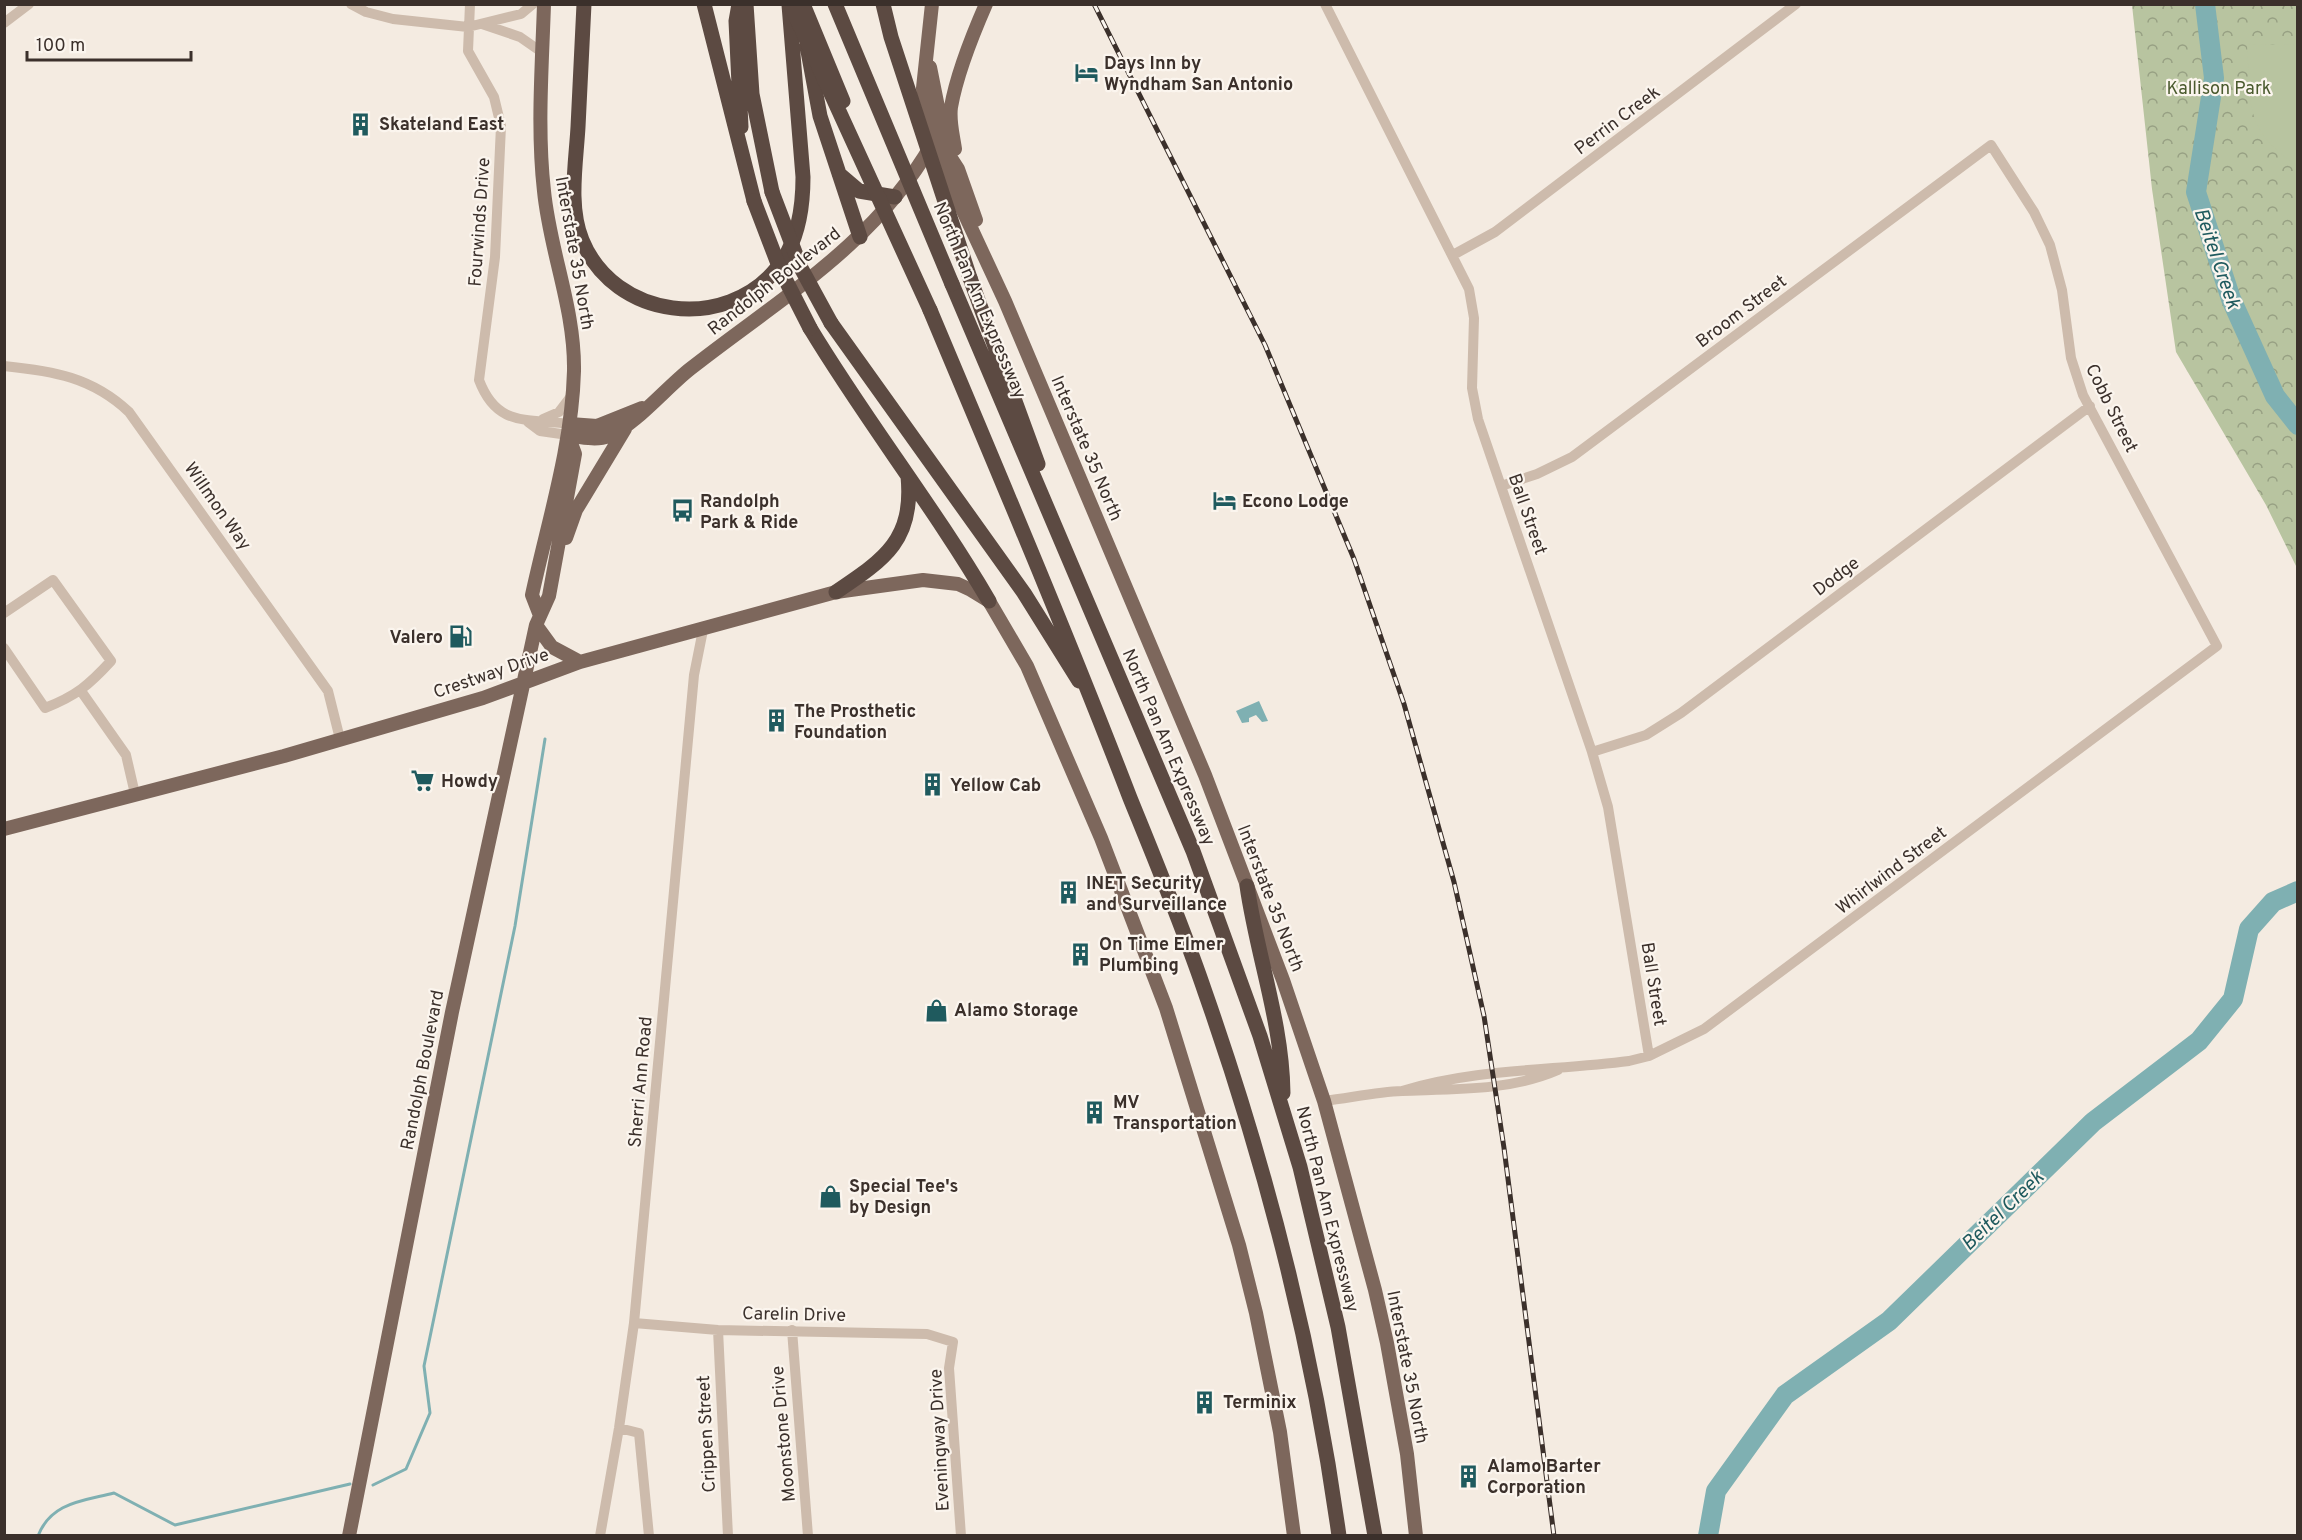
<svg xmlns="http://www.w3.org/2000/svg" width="2302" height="1540" viewBox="0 0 2302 1540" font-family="Overpass,sans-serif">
  <defs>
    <pattern id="forest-crowns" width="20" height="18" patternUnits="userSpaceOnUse" patternTransform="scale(1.5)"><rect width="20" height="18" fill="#b8c4a0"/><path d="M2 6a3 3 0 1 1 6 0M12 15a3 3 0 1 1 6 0" fill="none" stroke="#97a083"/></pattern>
  </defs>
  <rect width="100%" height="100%" fill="#f4ebe1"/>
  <path fill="url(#forest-crowns)" d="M2132,5H2297V568L2266,505L2176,352L2152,189Z"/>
  <path fill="#b8c4a0" d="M2247,44L2297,45V166C2243,128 2251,105 2247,44Z"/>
  <path fill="#7fb0b2" d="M1259,701L1268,721L1262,722L1256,715L1249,718V722L1242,723L1236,711Z"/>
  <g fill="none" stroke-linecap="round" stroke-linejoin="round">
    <path stroke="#7fb0b2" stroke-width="3" d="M373,1485L406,1469L430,1413L424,1366L515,926L545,739
      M38,1536C51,1502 83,1501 114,1493L175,1525L350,1484"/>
    <path stroke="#7fb0b2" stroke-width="20" d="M2205,4L2214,78L2196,192L2231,299L2275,396L2298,425
      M1708,1536L1716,1491L1785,1395L1889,1321L2093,1122L2199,1041L2233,999L2249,929L2273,902L2298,891"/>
    <path stroke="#cdbbac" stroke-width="10" d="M351,4L366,12L393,19L468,27L521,14L533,4
      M470,4L468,51L494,97L501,126L495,257L479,380C497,428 528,418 570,424
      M1325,4L1469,289L1474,318L1472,388L1478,419L1592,752L1608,807L1649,1056
      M4,23L29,4
      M482,24L520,37L543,53
      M1453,255L1495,232L1796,4
      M4,366C53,371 92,377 129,412L328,691L340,739
      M543,419L559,412L572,395
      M528,422L540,431L568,435
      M4,613L53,580L111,661C89,685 76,696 45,708L4,648
      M81,691L126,755L135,794
      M1592,752L1646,735L1681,713L2090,406
      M1402,1091C1476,1068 1553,1071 1629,1061L1649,1056L1704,1029L2217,646L2083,395L2071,358L2062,290L2050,245L2034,212L1991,145L1572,457L1537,474L1501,486
      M1324,1101C1350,1098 1376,1092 1402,1091C1454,1089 1510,1091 1558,1070
      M634,1323L718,1330L927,1334L953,1342L949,1368L961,1536
      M718,1330L728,1536
      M792,1330L808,1536
      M619,1428L639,1433L649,1536
      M600,1536L619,1428L634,1323L694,675L703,630"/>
    <path stroke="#7d675c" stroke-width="14" d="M932,4L923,88L924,107L932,144L1005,301L1205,775L1283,980L1324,1101L1375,1290L1387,1343L1407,1454L1416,1536
      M930,67L947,152L958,169L976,220
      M955,149C953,135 949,121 951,107C957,73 972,36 986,4
      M570,424L597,426L642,408
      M568,435C581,437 596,441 609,436C634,426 667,387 690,369C779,299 874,245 932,144
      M566,538L576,510L625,429
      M539,613L532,595C548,521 572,447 574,371C575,309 550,252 544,191C537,129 542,67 544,4
      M536,625L552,647L580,662
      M4,829L284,756L483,698L580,662L836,592L923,580L958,584L971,590L989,601L1027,666L1101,838L1166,1008L1239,1245L1256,1313L1280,1432L1294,1536
      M349,1536L452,1012L536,625L549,596L575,454L568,435"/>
    <path stroke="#5c4a42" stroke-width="15" d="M584,4C582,45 580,86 578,127C576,163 568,206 582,240C614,319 726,333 778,267C798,242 803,208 803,177L789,5
      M704,4L754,201
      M739,4L736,21L741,127
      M746,4L752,94L772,192
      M807,46L820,116L860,237
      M839,174L859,191L895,197
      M970,278L1038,464
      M952,284L1193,851L1260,1036L1300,1167L1338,1327L1375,1536
      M930,310C998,472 1067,634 1130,798C1156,862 1183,927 1205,992C1266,1166 1314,1353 1339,1536
      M831,323L1024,593L1079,681
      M810,328C866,421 934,507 989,601
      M836,592C885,559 914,540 908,476
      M1247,886C1257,956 1282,1021 1283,1093"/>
    <defs>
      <path id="rail" d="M1094,4L1265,345L1354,559L1404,704L1454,882L1484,1016L1504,1148L1554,1536"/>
    </defs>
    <use href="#rail" stroke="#3b302b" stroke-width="5"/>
    <use href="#rail" stroke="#fbf5ee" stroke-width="3" stroke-dasharray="9" stroke-linecap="butt"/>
    <path stroke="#5c4a42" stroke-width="15" d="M790,4L930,310
      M803,4L843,101
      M835,4L952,284
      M883,4L891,37L970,278
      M772,192L801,268L831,323
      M754,201L780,269L810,328"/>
  </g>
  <defs>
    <symbol id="hotel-bare" viewBox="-9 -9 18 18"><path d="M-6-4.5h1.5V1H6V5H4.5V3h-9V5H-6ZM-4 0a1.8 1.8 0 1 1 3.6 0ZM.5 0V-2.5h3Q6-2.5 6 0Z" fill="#1f5a5e" stroke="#fbf5ee" stroke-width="2.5" paint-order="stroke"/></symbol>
    <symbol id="building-bare" viewBox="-9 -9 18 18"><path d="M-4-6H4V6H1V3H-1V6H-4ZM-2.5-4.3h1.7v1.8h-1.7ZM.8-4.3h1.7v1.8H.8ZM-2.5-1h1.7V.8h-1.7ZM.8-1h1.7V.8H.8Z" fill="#1f5a5e" stroke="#fbf5ee" stroke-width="2.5" paint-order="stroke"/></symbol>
    <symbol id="bus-bare" viewBox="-9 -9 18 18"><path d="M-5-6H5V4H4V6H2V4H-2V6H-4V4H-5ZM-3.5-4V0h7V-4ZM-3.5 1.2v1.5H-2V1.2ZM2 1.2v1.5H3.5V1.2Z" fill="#1f5a5e" stroke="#fbf5ee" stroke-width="2.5" paint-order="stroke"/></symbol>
    <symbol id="fuel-bare" viewBox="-9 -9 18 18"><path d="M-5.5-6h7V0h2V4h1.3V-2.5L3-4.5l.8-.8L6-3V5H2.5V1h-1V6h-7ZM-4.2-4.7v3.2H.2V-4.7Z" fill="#1f5a5e" stroke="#fbf5ee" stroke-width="2.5" paint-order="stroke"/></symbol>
    <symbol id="supermarket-bare" viewBox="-9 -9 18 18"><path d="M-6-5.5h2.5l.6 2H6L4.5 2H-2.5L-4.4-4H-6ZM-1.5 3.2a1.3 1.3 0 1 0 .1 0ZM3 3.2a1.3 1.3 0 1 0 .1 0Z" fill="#1f5a5e" stroke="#fbf5ee" stroke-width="2.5" paint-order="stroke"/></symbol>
    <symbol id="shop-bare" viewBox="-9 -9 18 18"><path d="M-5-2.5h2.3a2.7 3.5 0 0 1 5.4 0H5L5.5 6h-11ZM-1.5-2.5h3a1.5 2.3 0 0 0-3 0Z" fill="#1f5a5e" stroke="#fbf5ee" stroke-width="2.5" paint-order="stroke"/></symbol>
  </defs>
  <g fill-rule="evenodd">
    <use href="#hotel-bare" x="1070" y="56" width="33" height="33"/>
    <use href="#building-bare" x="344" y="108" width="33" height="33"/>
    <use href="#hotel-bare" x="1208" y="484" width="33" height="33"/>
    <use href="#bus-bare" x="666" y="494" width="33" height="33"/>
    <use href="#fuel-bare" x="444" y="620" width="33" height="33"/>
    <use href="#building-bare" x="760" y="704" width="33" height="33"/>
    <use href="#supermarket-bare" x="406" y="764" width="33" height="33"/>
    <use href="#building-bare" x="916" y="768" width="33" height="33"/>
    <use href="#building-bare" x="1052" y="876" width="33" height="33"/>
    <use href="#building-bare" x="1064" y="938" width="33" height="33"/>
    <use href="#shop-bare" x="920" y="994" width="33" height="33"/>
    <use href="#building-bare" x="1078" y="1096" width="33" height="33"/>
    <use href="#shop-bare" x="814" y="1180" width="33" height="33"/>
    <use href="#building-bare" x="1188" y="1386" width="33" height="33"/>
    <use href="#building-bare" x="1452" y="1460" width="33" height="33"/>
  </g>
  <g text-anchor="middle" stroke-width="4.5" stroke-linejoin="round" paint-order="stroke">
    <g font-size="18" font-weight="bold" fill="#3b302b" stroke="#fbf5ee" text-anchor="start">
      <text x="1104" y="69">Days Inn by<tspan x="1104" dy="21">Wyndham San Antonio</tspan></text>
      <text x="379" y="130">Skateland East</text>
      <text x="700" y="507">Randolph<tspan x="700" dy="21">Park &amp; Ride</tspan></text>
      <text x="1242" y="507">Econo Lodge</text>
      <text x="443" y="643" text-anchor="end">Valero</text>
      <text x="794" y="717">The Prosthetic<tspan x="794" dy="21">Foundation</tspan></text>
      <text x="441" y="787">Howdy</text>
      <text x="950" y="791">Yellow Cab</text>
      <text x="1086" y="889">INET Security<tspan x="1086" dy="21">and Surveillance</tspan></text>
      <text x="1099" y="950">On Time Elmer<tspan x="1099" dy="21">Plumbing</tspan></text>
      <text x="954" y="1016">Alamo Storage</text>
      <text x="1113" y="1108">MV<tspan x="1113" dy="21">Transportation</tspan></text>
      <text x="849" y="1192">Special Tee's<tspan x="849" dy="21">by Design</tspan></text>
      <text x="1223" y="1408">Terminix</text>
      <text x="1487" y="1472">Alamo Barter<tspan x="1487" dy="21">Corporation</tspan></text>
    </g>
    <g font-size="18" fill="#4a5a2e" stroke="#fbf5ee">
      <text x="2219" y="94">Kallison Park</text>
    </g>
    <g font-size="18" fill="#3b302b" stroke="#fbf5ee">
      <text transform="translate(1617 120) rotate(-37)" y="6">Perrin Creek</text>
      <text transform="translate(479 222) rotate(-86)" y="6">Fourwinds Drive</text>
      <text transform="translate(575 253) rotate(80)" y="6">Interstate 35 North</text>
      <text transform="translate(774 281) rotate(-38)" y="6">Randolph Boulevard</text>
      <text transform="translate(980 300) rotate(67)" y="6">North Pan Am Expressway</text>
      <text transform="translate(1741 311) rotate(-37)" y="6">Broom Street</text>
      <text transform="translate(2112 408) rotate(64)" y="6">Cobb Street</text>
      <text transform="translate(1087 448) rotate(67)" y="6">Interstate 35 North</text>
      <text transform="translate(218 506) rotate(55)" y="6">Willmon Way</text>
      <text transform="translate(1528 514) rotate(71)" y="6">Ball Street</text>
      <text transform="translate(1836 576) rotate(-37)" y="6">Dodge</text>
      <text transform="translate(491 673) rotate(-19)" y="6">Crestway Drive</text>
      <text transform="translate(1169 747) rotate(67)" y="6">North Pan Am Expressway</text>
      <text transform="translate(1891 870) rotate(-37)" y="6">Whirlwind Street</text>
      <text transform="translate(1271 898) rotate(69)" y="6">Interstate 35 North</text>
      <text transform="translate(1654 984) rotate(81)" y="6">Ball Street</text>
      <text transform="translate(422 1070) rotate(-79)" y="6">Randolph Boulevard</text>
      <text transform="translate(640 1082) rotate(-85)" y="6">Sherri Ann Road</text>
      <text transform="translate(1328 1209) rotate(76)" y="6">North Pan Am Expressway</text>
      <text transform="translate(794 1314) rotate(1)" y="6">Carelin Drive</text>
      <text transform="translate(1408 1367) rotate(79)" y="6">Interstate 35 North</text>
      <text transform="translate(706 1434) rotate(-93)" y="6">Crippen Street</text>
      <text transform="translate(783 1434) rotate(-95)" y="6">Moonstone Drive</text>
      <text transform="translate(939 1440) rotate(-93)" y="6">Eveningway Drive</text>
    </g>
    <g font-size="20" font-style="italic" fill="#1f5a5e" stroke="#fbf5ee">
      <text transform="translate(2218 258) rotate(71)" y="7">Beitel Creek</text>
      <text transform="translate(2002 1210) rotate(-44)" y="7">Beitel Creek</text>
    </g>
  </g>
  <rect width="2302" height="1540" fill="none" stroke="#3b302b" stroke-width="12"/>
  <path d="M27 51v9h164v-9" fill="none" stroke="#3b302b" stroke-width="3"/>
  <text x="36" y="51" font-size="18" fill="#3b302b" stroke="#fbf5ee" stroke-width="4.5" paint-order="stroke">100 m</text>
</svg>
